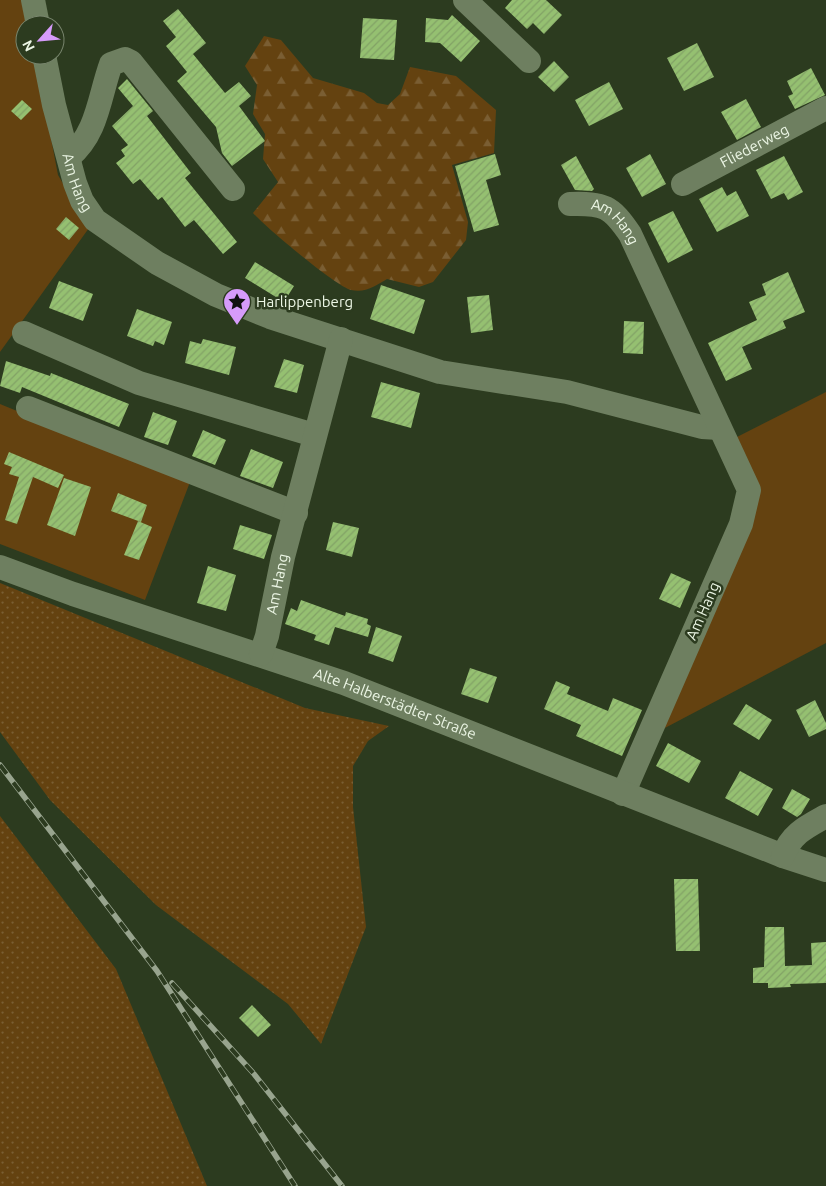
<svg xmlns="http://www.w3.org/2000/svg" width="826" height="1186" viewBox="0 0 826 1186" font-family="Ubuntu,sans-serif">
  <defs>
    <pattern id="grass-dots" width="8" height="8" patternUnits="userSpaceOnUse" patternTransform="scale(1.25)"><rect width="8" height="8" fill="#644210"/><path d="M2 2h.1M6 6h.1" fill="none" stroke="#7a5e33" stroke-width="1.8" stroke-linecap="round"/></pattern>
    <pattern id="forest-firs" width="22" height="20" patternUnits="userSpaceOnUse" patternTransform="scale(1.25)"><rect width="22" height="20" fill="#644210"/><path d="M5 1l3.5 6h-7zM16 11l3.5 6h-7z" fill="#7a5e33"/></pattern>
    <pattern id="building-hatch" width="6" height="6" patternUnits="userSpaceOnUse" patternTransform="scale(1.25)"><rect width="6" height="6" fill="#95c071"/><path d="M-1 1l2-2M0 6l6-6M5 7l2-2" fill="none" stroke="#82a266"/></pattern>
  </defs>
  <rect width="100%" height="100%" fill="#2c3b1f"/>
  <path fill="url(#grass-dots)" d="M0,583L305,708L389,726L368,741L353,766V807L366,927L321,1044L288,1004L156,905L50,800L0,732Z
    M0,816L116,969L207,1186H0Z"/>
  <path fill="url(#forest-firs)" d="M264,36L281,40L313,78L364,93L377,103L388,105L400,94L410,67L456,76L496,110L494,153L452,165L468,222L466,240L433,282L419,287L387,279C375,286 366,293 351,290C337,287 265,227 253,213L278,182L263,159L265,134L253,114L257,85L245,66Z"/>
  <path fill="#644210" d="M0,0H24L29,25H25V55H35L58,175L89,228L0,352Z
    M826,392V643L663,729L747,530L735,438Z
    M0,404L190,482L145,600L0,544Z"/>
  <path fill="url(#building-hatch)" d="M512,0H546L562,15L544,34L533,23L527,29L505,8Z
    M178,9L206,43L193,54L225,93L239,82L251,96L239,106L265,141L232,166L222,153L216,127L177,81L187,72L166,46L176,37L163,21Z
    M452,15L480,41L461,62L440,43L425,42L426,18L448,20Z
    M363,18L397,20L394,60L360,58Z
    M697,43L714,77L684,91L667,58Z
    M554,61L569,77L554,92L538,77Z
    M811,68L825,95L795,109L788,96L793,94L787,81Z
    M127,79L153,111L147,116L191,173L185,178L237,242L223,254L194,220L185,227L162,197L158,200L140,179L133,184L116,163L125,156L121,150L128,145L112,126L133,106L118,88Z
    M609,82L623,109L589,126L575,100Z
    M746,99L761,127L737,140L721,112Z
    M22,100L32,109L21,120L11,111Z
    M495,154L501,175L486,180L499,225L474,232L455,166Z
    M650,154L666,184L642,197L626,168Z
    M576,156L594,189L592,191L575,190L561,165Z
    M784,156L803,192L788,200L784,193L771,199L756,170Z
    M722,187L727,196L736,191L749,216L717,232L699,199Z
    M673,211L693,250L668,263L648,223Z
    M66,217L79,228L69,240L56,229Z
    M255,262L294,286L284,302L245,278Z
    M788,272L805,312L783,321L786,328L742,347L752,369L726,381L708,343L757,320L749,302L766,295L762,284Z
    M59,281L93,294L83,321L49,308Z
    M381,285L425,300L414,334L370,319Z
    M489,295L493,330L471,333L467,297Z
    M137,309L172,322L164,345L155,341L153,346L127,336Z
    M624,321L644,322L643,354L623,353Z
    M203,339L236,347L229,375L185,363L190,341L201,344Z
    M284,359L304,365L297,393L274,387Z
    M6,361L50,376L51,373L129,404L119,427L22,387L20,393L0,386Z
    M381,382L420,393L411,428L371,417Z
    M153,412L177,421L168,445L144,437Z
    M203,430L226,440L215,465L192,456Z
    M251,449L283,462L273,488L240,476Z
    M9,452L64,475L58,488L33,477L17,524L5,520L19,477L9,474L12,467L4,464Z
    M64,478L91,487L75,536L47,525Z
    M118,493L147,505L141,522L111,511Z
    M138,521L152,527L139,560L124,555Z
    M333,522L359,528L352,557L326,550Z
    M240,525L272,535L264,559L233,549Z
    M208,566L236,575L226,611L197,603Z
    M671,573L691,582L680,608L659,599Z
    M301,600L345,616L346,612L368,619L367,624L371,626L368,637L335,627L329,645L314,640L316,635L285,624L291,608L297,611Z
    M376,627L402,636L393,662L368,653Z
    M470,668L497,677L488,703L461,694Z
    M556,681L570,687L567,694L608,711L613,698L642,710L622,756L576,736L581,725L544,709Z
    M815,700L826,723V729L809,737L796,710Z
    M746,704L772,720L759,740L733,724Z
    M668,743L701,761L689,783L656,766Z
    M740,771L773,789L758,816L725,798Z
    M792,789L810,799L801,814L797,817L782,808Z
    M674,879H698L700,951H676Z
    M765,927H784L785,966L812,965L811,943L826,942V983L790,984L791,987L768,988V983H753V968L764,967Z
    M252,1005L271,1025L258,1037L239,1018Z"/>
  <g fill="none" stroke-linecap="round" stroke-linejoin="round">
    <g stroke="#6e7f60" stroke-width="24">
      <path d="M33,0L38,25"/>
      <path d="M465,0L529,61"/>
      <path id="s1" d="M44,55L54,105L75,183L82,201L95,220L157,263L216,295L270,317L440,372L567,392L702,427L719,428"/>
      <path d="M69,157C98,133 99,97 111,64L125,59L131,62L233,189"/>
      <path id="s2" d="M683,184L826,108"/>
      <path id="s3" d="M570,204C604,203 611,206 630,234L749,490L741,524L623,794"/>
      <path d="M24,333L139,383L314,435"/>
      <path d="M28,408L296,513"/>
      <path id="s4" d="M0,567L73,594L344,683L783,856L826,870"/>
      <path id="s5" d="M261,654L267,636L283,557L341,339"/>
      <path d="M783,856C791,834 806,827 826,816"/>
    </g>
    <defs>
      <path id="rail" d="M0,765L157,971L295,1186
        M172,983L254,1074L342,1186"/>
    </defs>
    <use href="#rail" stroke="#98a48e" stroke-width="5.5"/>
    <use href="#rail" stroke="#2c3b1f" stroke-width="4" stroke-dasharray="11" stroke-linecap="butt"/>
  </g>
  <defs>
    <symbol id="sight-pin" viewBox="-11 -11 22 30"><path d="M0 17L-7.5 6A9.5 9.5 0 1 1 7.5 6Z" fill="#d69bfa" stroke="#2c3b1f"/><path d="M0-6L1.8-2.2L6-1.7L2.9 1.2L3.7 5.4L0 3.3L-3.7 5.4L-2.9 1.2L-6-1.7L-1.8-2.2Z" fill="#111"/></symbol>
  </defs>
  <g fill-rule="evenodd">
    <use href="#sight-pin" x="221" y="286" width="32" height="43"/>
  </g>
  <g text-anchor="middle" stroke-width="5" stroke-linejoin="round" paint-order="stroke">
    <g font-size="15" fill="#ecf6e5" stroke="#2c3b1f">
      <text dy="5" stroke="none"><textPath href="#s2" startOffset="81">Fliederweg</textPath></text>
      <text dy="5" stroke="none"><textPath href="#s1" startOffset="132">Am Hang</textPath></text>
      <text dy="5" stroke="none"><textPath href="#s3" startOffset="52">Am Hang</textPath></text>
      <text dy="5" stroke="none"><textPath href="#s5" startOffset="72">Am Hang</textPath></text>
      <text transform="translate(703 611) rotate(-66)" y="5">Am Hang</text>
      <text dy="5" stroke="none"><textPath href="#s4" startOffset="418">Alte Halberstädter Straße</textPath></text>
    </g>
    <g font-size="15" fill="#ecf6e5" stroke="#2c3b1f" text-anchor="start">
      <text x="256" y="307">Harlippenberg</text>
    </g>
  </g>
  <g transform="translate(40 40) rotate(243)"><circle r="24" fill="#2c3b1f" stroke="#79866e"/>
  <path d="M0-4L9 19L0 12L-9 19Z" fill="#d69bfa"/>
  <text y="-8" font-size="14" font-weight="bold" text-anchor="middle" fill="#ecf6e5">N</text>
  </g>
</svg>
